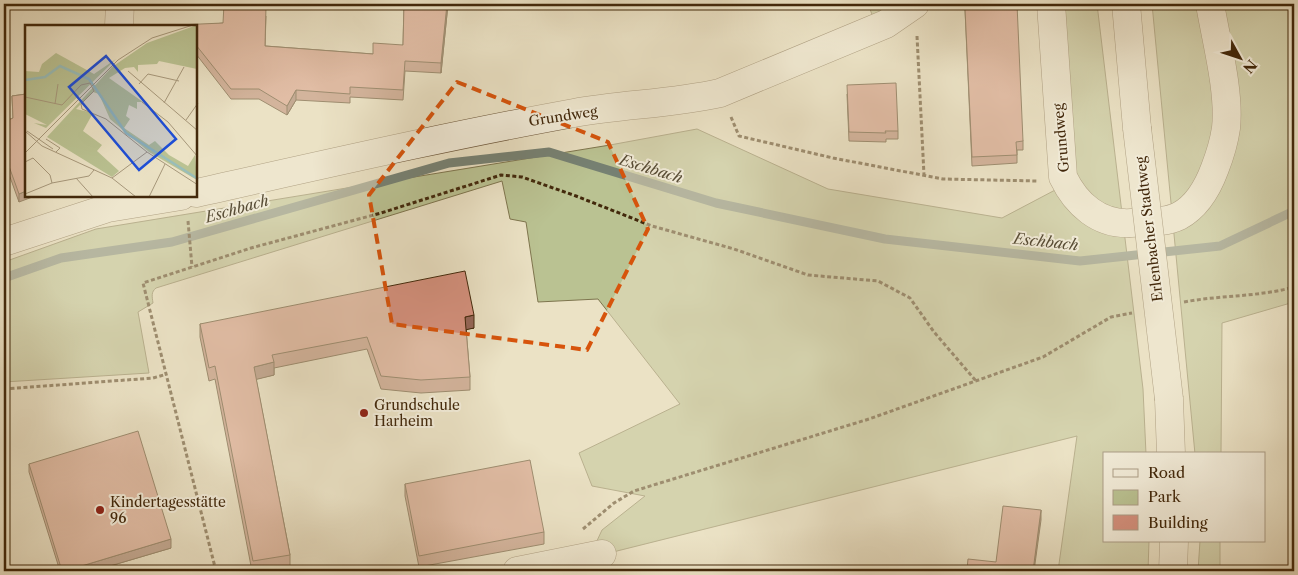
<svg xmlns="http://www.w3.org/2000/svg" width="1298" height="575" viewBox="0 0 1298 575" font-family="'Libre Caslon Text',serif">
  <rect width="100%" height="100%" fill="#ebe2c5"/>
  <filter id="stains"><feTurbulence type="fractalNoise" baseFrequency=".004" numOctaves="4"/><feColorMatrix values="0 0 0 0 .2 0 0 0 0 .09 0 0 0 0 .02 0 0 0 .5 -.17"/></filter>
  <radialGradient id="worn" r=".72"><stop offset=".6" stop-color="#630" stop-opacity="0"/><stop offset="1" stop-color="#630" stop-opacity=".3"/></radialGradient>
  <path fill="#bac292" stroke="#7e754e" d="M868,4H890L873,17Z
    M1061,4H1097L1143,389L1146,454H1104V541H1149L1148,571H1058L1077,436L589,558L602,530L645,496L592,486L579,453L680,404L598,299L538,302L526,222L510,219L502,181L156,288C151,292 152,296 153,303L138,312L149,373L4,382V262L96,229L610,145L697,129L828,189L1002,218L1076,179Z
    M1152,4H1294V302L1222,323L1221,454H1195Z
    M1200,541H1220V571H1198Z"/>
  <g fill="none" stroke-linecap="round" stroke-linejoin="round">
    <path stroke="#768173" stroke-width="9" d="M4,278L61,258L172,242L449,163L549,152L716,203L885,239L1080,261L1220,246L1294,211"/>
    <defs>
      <path id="minor" d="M1051,4L1063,177C1076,204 1099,225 1131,223C1146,222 1165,223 1179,216C1198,206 1208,187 1215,168C1220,155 1224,142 1226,128C1230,92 1216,40 1210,4
        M1126,4L1137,128
        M119,26L120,4
        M196,193C322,165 447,136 574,113C623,104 672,104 720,93L886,24L915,4
        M4,242L108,208L181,196
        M1169,399L1171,454
        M517,571L602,554
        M1173,571L1174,541"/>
    </defs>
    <use href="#minor" stroke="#6c563a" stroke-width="29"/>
    <path stroke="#42280b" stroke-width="3" stroke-dasharray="4 2.5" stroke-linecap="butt" d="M917,36L924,175
      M731,117L739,136L833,158L943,179L1038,181
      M188,221L192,267
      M1184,302C1221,295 1259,297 1294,287
      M4,389L153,378L167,374
      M583,529L614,503L634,491L869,419L1043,357L1111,317L1132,313
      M216,571L143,283L251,248L381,213L501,175L522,177L576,196L652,226L734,249L808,275L878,281L910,298L934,332L976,381"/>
    <use href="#minor" stroke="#f2ecd9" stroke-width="28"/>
    <defs>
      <path id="minor-bridge" d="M1137,128L1169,399"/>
    </defs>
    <use href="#minor-bridge" stroke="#6c563a" stroke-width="29" stroke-linecap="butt"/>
    <use href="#minor-bridge" stroke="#f2ecd9" stroke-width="28"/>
  </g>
  <path fill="#b77d6c" stroke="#42280b" d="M76,4H101L100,7L76,6Z
    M404,4H463V6L448,4L441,73L405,71L403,100L350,97V103L296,100L287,115L259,99H231L196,54V26L223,23L266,16L265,46L373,54L403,45Z
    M965,9L1023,141V150H1017V163L972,166Z
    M26,94L19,202L6,166L4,167V122L13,118L12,96Z
    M847,94L898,131V139H886V142L849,141Z
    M200,324L474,328L466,329L470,377V390L421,393L381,389L367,349L274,368V375L256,379L290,555V568L269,571H252L215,379L209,381L200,337Z
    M29,464L171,548L93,571H60L29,472Z
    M405,484L544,532V544L419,567L405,496Z"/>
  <path fill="#956658" stroke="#42280b" d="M447,4H448L441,73V63Z
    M296,90V100L287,115V106Z
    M6,158V166L4,167V159Z
    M26,191V196H35L19,202V194Z
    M474,315V328L465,330V317Z
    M274,362V375L254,380V367Z
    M1041,510V520L1034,571H1033Z
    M171,539V548L93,571H65Z"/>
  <path fill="#d5917e" stroke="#42280b" d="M224,4L266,6L265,46L373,54V43L403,45L404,4H447L441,63L405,61L403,90L350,87V94L296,90L287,106L259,89H231L196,45V26H155L223,23Z
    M969,4H1017L1023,141L1016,142L1017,155L972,157L965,9H969Z
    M896,83L898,131H885L886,133L849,132L847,85Z
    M26,94V191L19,194L6,158L4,159V122L13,118L12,96Z
    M465,271L474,315L465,317L470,377L421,380L381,376L367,337L272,355L274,362L254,367L290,555L253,561L215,366L209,368L200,324Z
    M138,431L171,539L65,571H62L29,464Z
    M530,460L544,532L419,556L405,484Z
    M1003,506L1041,510L1033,571H838L850,569H967L968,559L996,562Z"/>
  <path d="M0 0H1298V575H0ZM457,82L608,142L648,229L587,350L392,324L369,195Z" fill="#ebe2c5" fill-opacity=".55" fill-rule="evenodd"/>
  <path fill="none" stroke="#d7540c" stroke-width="4" stroke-dasharray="10 6" stroke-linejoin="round" d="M457,82L608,142L648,229L587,350L392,324L369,195Z"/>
  <g fill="#8f2418" stroke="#f2ecd9" stroke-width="2">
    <circle cx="364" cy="413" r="5"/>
    <circle cx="100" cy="510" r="5"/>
  </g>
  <g text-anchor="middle" stroke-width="4" stroke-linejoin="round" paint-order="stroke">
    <g font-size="14" fill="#42280b" stroke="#f2ecd9">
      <text transform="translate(563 116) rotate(-9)" y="5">Grundweg</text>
      <text transform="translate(1061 138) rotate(-95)" y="5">Grundweg</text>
      <text transform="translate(1149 229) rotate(-97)" y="5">Erlenbacher Stadtweg</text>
    </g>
    <g font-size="14" fill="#42280b" stroke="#f2ecd9" text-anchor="start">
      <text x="374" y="410">Grundschule<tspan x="374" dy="16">Harheim</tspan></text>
      <text x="110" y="507">Kindertagesstätte<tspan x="110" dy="16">96</tspan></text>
    </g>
    <g font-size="15" font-style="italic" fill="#584d36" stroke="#f2ecd9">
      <text transform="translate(651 169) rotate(17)" y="5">Eschbach</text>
      <text transform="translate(237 209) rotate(-16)" y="5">Eschbach</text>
      <text transform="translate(1046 242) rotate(6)" y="5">Eschbach</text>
    </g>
  </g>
  <g transform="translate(25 25)">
    <rect width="172" height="172" fill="#ebe2c5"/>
    <path d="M172,0V44L134,36L132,39L113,40V47L109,42L100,43L84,53L118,77H112V84L104,80L101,91L105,94L99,103L124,120L130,116L144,130L163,141L170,130L172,155L124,127L85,94L74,69L68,67L51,84L68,88L58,106L77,120L72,126L94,146L87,152L22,112L87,42L122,18ZM31,28L69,49L91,34L21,103L9,98L22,100L0,89V46L14,47L17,39Z" fill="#bac292"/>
    <path fill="none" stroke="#99bdb8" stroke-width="2.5" d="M0,55L20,52L35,41L64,54L101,108L173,154"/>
    <path fill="none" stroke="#a7987b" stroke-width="1" d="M103,46L173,106M114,59L123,49L154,56M0,72L37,80L56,60L65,58L69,66L56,79L57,84L81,94L122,127L173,160M117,77L143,97L173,132M139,78L159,42M30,79L33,59M161,95L173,78M0,106L17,121L87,153L111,172M2,106L28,124M21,114L35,123L31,127M0,128L93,35L127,13L168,0M0,137L8,133L25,150L27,158M51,153L68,172M87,153L122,127M0,169L27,158L64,151L69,145M124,172L140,139"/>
    <path fill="#1d4ed8" fill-opacity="0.15" stroke="#1d4ed8" stroke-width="2.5" d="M81,31L151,114L114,145L44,62Z"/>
    <rect width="172" height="172" fill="none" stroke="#42280b" stroke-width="2.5"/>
  </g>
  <rect width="1298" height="575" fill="none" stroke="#ebe2c5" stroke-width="20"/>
  <rect x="5" y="5" width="1288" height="565" fill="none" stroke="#42280b" stroke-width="2.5"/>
  <rect x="10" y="10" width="1278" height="555" fill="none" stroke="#42280b"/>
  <rect x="1103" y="452" width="162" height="90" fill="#f2ecd9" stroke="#ac9e87"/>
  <rect x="1113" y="469" width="25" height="8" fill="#f2ecd9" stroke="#ac9e87"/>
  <text x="1148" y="478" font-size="15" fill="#42280b">Road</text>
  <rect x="1113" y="490" width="25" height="15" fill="#bac292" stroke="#ac9e87"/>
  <text x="1148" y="502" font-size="15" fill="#42280b">Park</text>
  <rect x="1113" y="515" width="25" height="15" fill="#d5917e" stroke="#ac9e87"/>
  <text x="1148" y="528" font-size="15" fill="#42280b">Building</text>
  <g transform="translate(1240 58) rotate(130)" stroke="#f2ecd9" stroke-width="4" paint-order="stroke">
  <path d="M0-4L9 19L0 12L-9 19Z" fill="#42280b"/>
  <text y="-8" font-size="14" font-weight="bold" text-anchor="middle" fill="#42280b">N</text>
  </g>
  <rect width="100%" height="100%" filter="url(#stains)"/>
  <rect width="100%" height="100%" fill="url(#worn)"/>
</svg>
